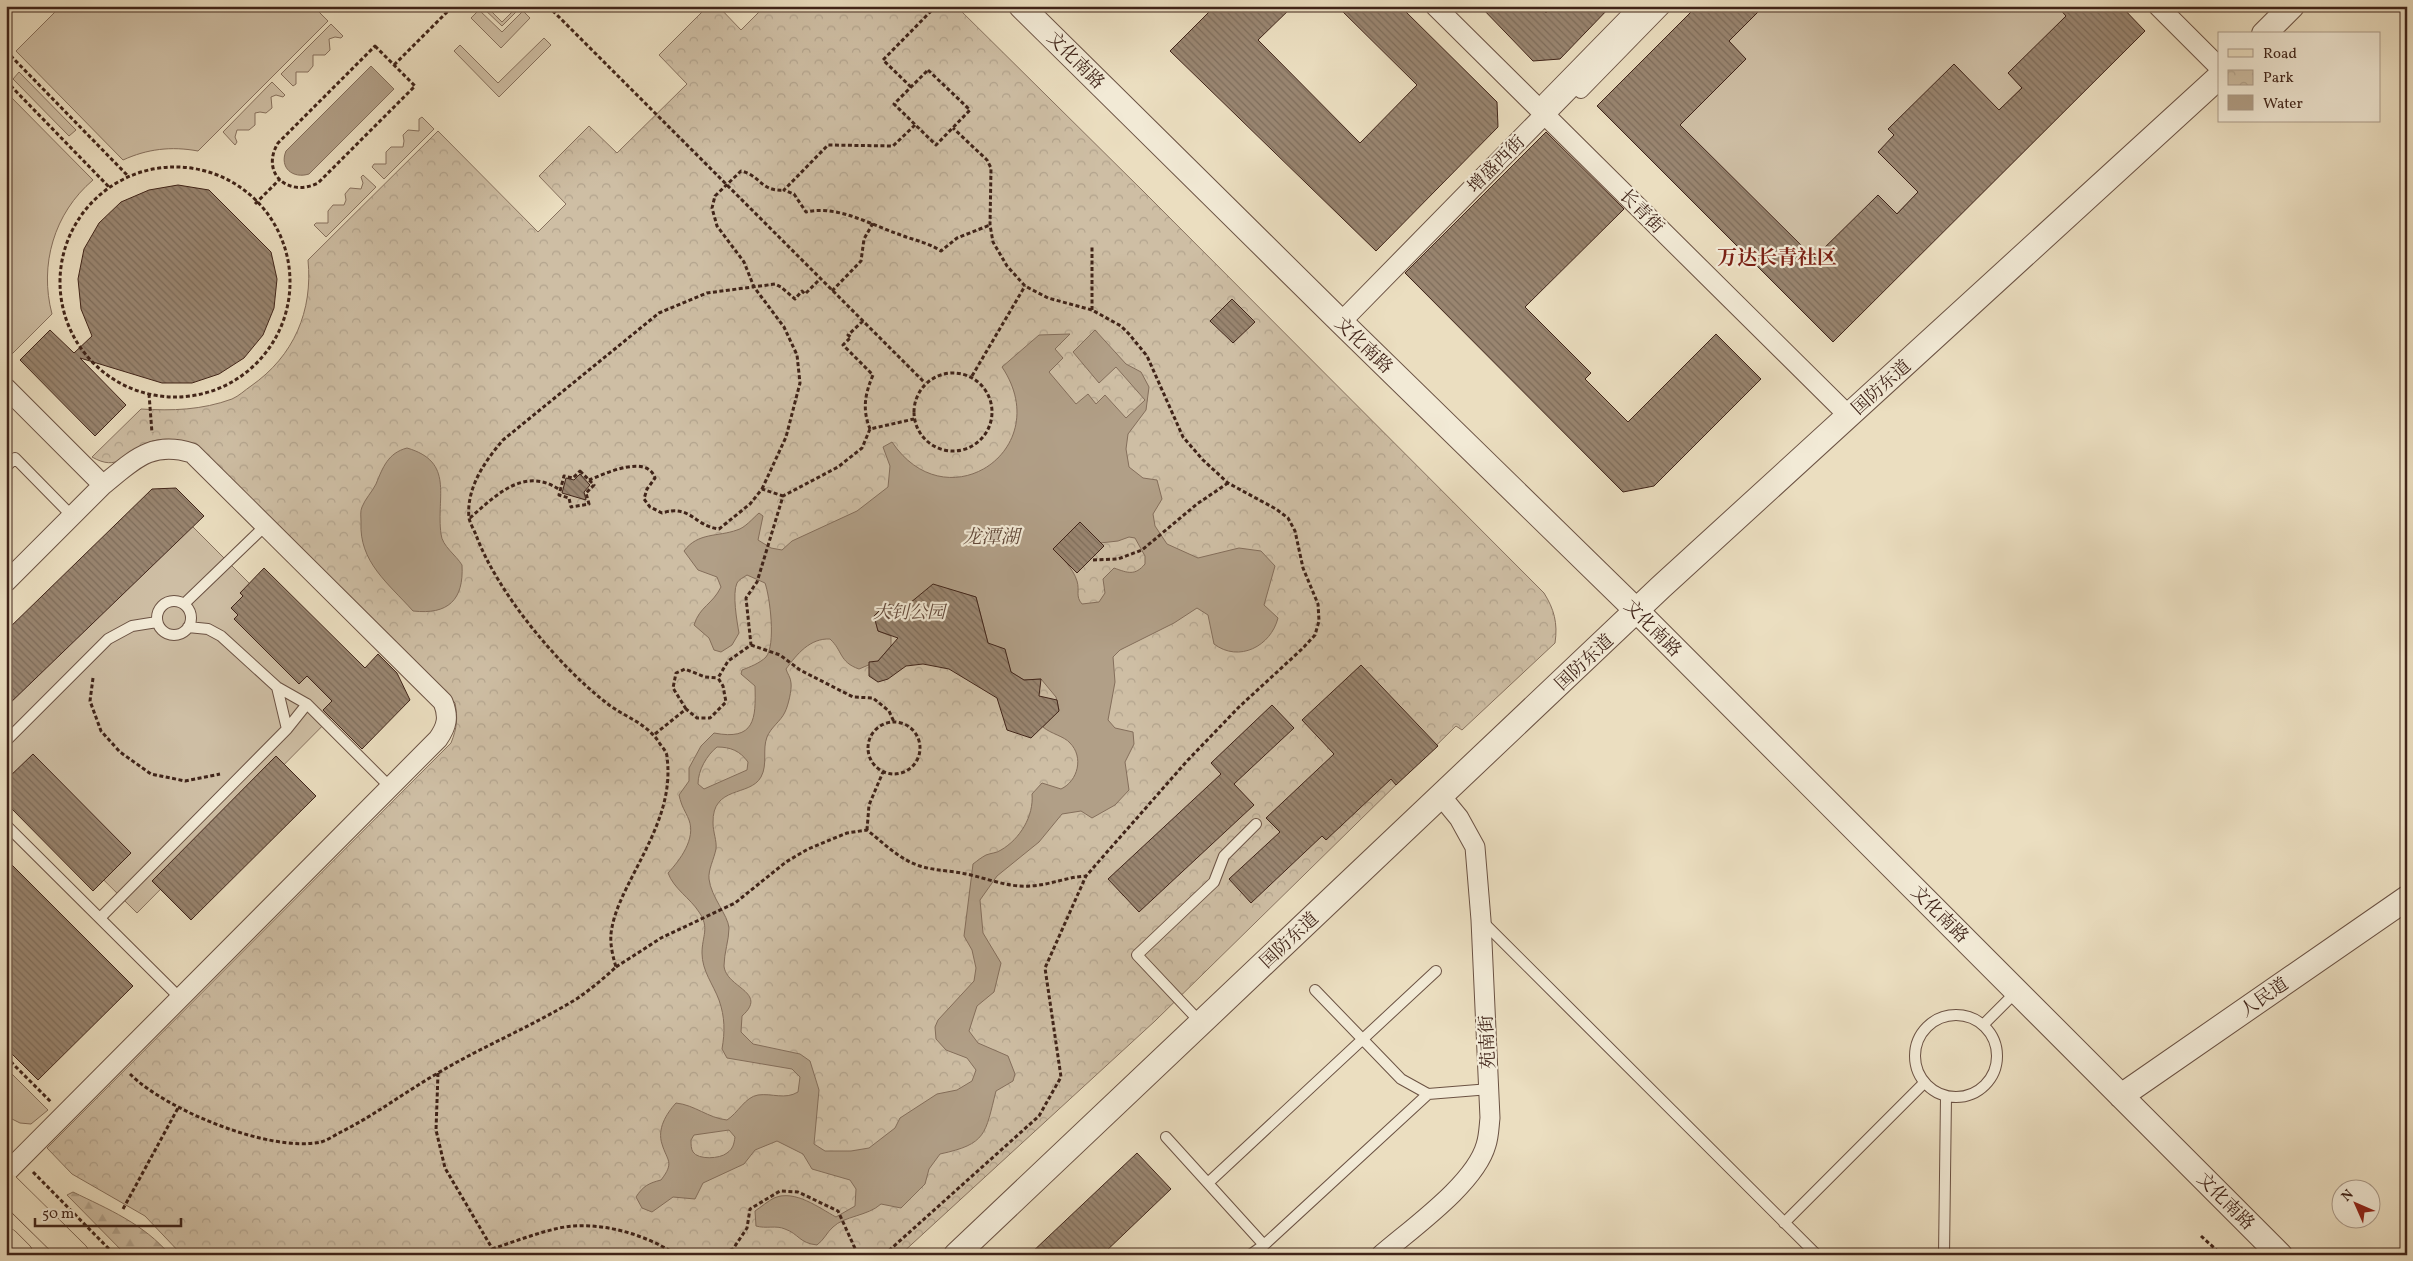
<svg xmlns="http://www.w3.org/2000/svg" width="2413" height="1261" viewBox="0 0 2413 1261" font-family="Vollkorn,'Noto Serif SC',serif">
  <defs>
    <pattern id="forest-firs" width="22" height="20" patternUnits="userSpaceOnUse" patternTransform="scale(1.25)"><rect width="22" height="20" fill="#cebea4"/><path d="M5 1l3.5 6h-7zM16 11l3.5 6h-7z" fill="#b2a38d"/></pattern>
    <pattern id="park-crowns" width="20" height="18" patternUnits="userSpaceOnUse" patternTransform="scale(1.25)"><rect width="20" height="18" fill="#cebea4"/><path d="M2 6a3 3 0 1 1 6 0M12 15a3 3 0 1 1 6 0" fill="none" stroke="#b2a38d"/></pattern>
    <pattern id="building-back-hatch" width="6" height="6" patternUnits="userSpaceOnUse" patternTransform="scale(1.25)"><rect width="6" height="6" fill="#998570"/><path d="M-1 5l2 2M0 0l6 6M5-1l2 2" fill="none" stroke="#7e6d5b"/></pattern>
  </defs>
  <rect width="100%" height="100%" fill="#ebdec0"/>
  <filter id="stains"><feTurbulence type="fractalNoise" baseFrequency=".004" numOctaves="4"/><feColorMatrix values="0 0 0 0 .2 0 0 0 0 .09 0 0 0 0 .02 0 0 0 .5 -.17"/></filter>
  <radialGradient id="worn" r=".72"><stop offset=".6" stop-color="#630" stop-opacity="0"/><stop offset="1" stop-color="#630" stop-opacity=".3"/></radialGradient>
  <path fill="#cebea4" stroke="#87715e" d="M61,6H313L328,21L198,151C171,146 147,149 123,160L16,51Z
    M486,6L502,22L517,7L519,9L502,26L482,7Z
    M1764,6H2057L2080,29L1833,278L1662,108Z
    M479,10L502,32L523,11L530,18L501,48L471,18Z
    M331,24L343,36L341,38L335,37L329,39L330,50L325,55H313V66L308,72H296V84L293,86L281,74Z
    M544,38L551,45L499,97L454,51L460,45L498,83Z
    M19,72L76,130L69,136L13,79Z
    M272,82L285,95L283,97L276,95L271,97L272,108L266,113L260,112L255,113V125L249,130H237L235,137L237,142L235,145L223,132Z
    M6,92L93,180C54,213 39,265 52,314L6,360Z
    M422,117L434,129L384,179L372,167L374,164H386V152L391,147H403L404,141L403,135L408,130L419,131V119Z
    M363,175L376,187L326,237L314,225L316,223H328V211L333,205H344L346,200L345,194L350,188L361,189L363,183L361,177Z
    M184,518L357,691L137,913L6,783V697Z
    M6,1068L48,1110L31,1124L20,1123L6,1116Z"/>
  <path fill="url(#forest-firs)" stroke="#87715e" d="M73,1192C108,1209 144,1224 170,1255H126L67,1195Z"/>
  <path fill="url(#park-crowns)" stroke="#87715e" d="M708,6H718L741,30L765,6H956L1144,192L1544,593C1554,609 1558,623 1555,643L1462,730L1456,726L1155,1021L900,1255H182L145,1216L72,1174L47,1148L451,743C457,728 458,718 455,703L197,445C181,440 164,436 147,443C125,454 118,472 92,457L141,409C172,411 202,410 232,399C239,396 245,390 251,386C294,356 313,311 308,260L438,131L538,232L566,204L539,176L589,126L617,153L687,84L659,55Z"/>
  <path fill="#b19f87" stroke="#846e5b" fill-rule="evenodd" d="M371,66L394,89L309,174C293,179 279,168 286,151Z
    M1095,330L1126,364L1141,372L1149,387L1146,410L1128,434L1126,449L1129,467L1143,478L1157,480L1162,499L1153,514L1155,526L1167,544L1198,558L1239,548L1261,551L1275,566L1264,605L1278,618C1271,646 1239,663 1214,644L1208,615L1197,608L1174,623L1120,650L1113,657L1115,682L1108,720L1115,728L1133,732L1134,744L1125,762L1129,790L1115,805L1092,818L1081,811L1062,814L1039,842L997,876L980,900L983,933L1001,963L994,992L977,1006L969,1031L978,1043L1008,1056L1015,1074L1013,1081L996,1091C985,1134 987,1144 940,1154L929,1169L925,1184L901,1208L881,1204C868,1216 844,1216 833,1227C827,1232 824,1240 817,1245C799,1243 799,1234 785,1229C776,1225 766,1229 756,1226L755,1211C761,1207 768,1201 774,1198C795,1189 819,1208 836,1217L855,1206L856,1189L850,1180L812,1169L803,1154L777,1141L755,1150L744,1164L703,1183L695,1199L673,1197L652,1212L642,1208L636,1197C643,1186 649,1183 661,1180C675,1162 667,1161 662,1144C657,1129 666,1114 676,1103C695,1105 708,1118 727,1120C738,1113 745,1097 758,1095C772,1093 785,1100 798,1092L800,1077L792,1069L727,1058L722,1049C725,1032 725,1017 719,1000C713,984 702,971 702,953C702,936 710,928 699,912C690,898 674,889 668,873C680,860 696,839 689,820C685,810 682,808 679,795L689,781V768L701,746L714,733C755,741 756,719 755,686L741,674L742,670C750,667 760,663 766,657C776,645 770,597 765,583L747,575C743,578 739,579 737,583C732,593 737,622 739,633L732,645L721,652L714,650L709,638L694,625C700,606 712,605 721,587L717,577L698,570L684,551C698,532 718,537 737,530C745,528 753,518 759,513L763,516L758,540L771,548L782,550L792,541L857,511L888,487L890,466L883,447L892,442C947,524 1057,449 1002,367L1039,335L1070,334L1055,349L1063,358L1049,372L1076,404L1088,394L1096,404L1105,395L1126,418L1145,400L1116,367L1099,383L1073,352ZM1080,522L1100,543L1118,541L1129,537L1135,538L1145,556V564C1135,576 1128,573 1114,568L1103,579L1105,593L1099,602L1082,604C1075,596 1080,591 1077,581C1073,568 1062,558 1053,549ZM933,585L976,597L988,643L1008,662L1011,672L1024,680L1041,679L1056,697L1059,710L1043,727C1051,734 1064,736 1070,743C1084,757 1078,781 1061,789L1042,783L1032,794C1034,816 1020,839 1001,850C997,853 991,853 986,855C982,857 977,861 973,864L964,936L972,950L976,968L974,981L938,1020L935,1027L936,1039L946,1050L967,1058L976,1070L972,1081L957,1090L937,1094L900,1118L895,1128L869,1148L851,1151H825L814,1144L819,1090L810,1061L800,1054L753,1044L741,1032L742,1016C769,992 726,988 724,966C724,953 729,940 729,928C728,915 711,897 709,879C708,870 714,859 716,849C717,841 713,832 713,823C712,785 750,797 761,777C768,764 762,750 767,737C771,727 781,721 785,712C788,706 792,690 791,683C791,678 787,673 786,669C797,654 810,638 830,639C843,651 839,662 859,669L878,661L891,646V636L878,631L874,616L886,604C909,609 917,598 933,585ZM717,747C731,747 740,751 748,762L747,770L704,789L698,784C698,770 707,755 717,747ZM729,1130L735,1137C734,1144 733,1149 727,1153C720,1159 698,1160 693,1152C691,1149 691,1144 691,1140L694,1135Z
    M407,448C455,462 436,496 441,534C442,546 456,555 462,565C464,600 448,615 413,611C388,583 359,562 361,522C361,517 360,511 362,507C365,499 372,492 376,484C383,467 388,453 407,448Z"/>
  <path fill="url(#building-back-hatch)" stroke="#402419" d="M1215,6H1293L1258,40L1360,143L1417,85L1337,6H1400L1497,102L1498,127L1376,251L1170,51Z
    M1480,6H1539L1546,13L1552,6H1611L1560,59L1533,61Z
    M1697,6H1764L1729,41L1746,59L1680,125L1814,258L1878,195L1897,214L1918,192L1878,152L1894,135L1888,129L1954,64L1999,110L2022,88L2008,73L2066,16L2057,6H2121L2145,31L1833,342L1597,106Z
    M1546,132L1624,209L1525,307L1591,373L1585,379L1628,422L1716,334L1761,379L1654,486L1623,492L1405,273Z
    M178,185L209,190L271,252L277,279L274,308L263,335L244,358L219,374L192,383H162L80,358L126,405L95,436L20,360L50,330L74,353L92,336L81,309L78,279L84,249L99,223L121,202L149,190Z
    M1232,299L1255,322L1233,343L1210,321Z
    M580,474L590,485L584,492L586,500L562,493L566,478L574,480Z
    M176,488L204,516L6,707V631L152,489Z
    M1080,522L1104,546L1077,573L1053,549Z
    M264,568L365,668L378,654L397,673L410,700L362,749L323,710L332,701L307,676L299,684L234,619L238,615L231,608L243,596L240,593Z
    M933,584L976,597L988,643L1005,649L1011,672L1024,680L1041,679L1039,696L1057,700L1059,711L1031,738L1007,730L997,698L949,669L923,664L906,666L888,679L878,682L869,676V662L878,661L898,638L878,631L874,616L886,604L898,607L910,603Z
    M1361,665L1438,746L1396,785L1391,779L1326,840L1322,836L1251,903L1229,879L1280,832L1266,818L1334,754L1302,720Z
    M1272,705L1294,728L1234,784L1254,805L1139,912L1108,879L1221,774L1211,763Z
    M33,754L131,853L93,891L6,803V780Z
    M276,756L316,796L191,920L152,881Z
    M6,859L133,986L38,1080L6,1048Z
    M1137,1153L1171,1189L1102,1255H1029Z"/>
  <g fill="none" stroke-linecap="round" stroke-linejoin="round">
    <defs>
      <path id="service" d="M6,467L15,458L72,516
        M157 618a17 17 0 1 1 34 0a17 17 0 1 1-34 0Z
        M184,604L265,526
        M277,687L287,729
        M307,704L390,787
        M6,741L108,639L132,626L157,622
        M6,825L180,998
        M100,918L287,729L307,704L277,687L221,636L208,629L188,627
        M1482,921L1817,1255
        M1315,990L1401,1079L1428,1094L1490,1089
        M1915 1056a41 41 0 1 1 82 0a41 41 0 1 1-82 0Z
        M1201,1023L1137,955L1214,882L1224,856L1256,824
        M1983,1025L2017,991
        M1166,1137L1264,1245
        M1208,1183L1436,971
        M1784,1223L1924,1083
        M1250,1255L1264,1245L1428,1094
        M1944,1255L1946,1096"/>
      <path id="pedestrian" d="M1581,91L1664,6
        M1547,114L1544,115L1545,100L1637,6"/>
      <path id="minor" d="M1435,6L1849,416
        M2158,6L2219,67
        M1341,322L1651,6
        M6,388L103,485C133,461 151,440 192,453L443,702C449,717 447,726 438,739L6,1173
        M6,582L103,485
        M1381,1255C1412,1228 1475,1184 1486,1145C1489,1136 1489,1126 1490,1118L1481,920L1475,847L1459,818L1441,796"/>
      <path id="tertiary" d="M1021,6L1341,322L1637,611L2280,1255
        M2264,34L2292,6
        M2121,1096L2407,898
        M956,1255L1661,587L2219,77"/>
      <path id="primary" d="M6,1187L75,1255
        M6,1242L19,1255"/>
    </defs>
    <use href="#service" stroke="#6b5243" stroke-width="12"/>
    <use href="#pedestrian" stroke="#6b5243" stroke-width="16"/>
    <use href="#minor" stroke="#6b5243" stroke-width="21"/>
    <use href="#tertiary" stroke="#6b5243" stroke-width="26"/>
    <use href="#primary" stroke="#402419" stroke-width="29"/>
    <path stroke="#402419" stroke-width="3" stroke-dasharray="4 2.5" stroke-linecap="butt" d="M548,6L925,383
      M6,16L16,6
      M375,46L415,86L318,183C288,198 260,173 278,143Z
      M6,51L128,176
      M394,65L453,6
      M928,70L970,110L936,145L894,104Z
      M6,81L109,187
      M911,87L883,60L936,6
      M915,125L893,146L828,145L784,190L794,194L806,212C838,205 869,224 898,234C913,240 927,242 941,251L957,238L990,225
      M60 282a115 115 0 1 1 230 0a115 115 0 1 1-230 0Z
      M255,204L280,179
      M832,291L861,261L864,239L873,223
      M1092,310V245
      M863,321L848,335L851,337L843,345L873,375C865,394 862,409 870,429
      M914 412a39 39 0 1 1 78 0a39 39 0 1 1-78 0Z
      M972,376L1025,286
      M149,394L152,433
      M580,471L594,485L586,493L589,504L571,507L569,498L559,495L564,476L573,478Z
      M589,480C606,473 647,454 655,478L647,489L644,499L650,507L662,513C691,504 694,526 719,529L750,504L762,489L783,496
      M762,489L786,437L800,383L797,355L784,327L754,287L744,262L717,226L712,208L715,196L741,171C760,175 761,192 784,190
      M470,518C497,494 525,466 560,490
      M1093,560L1118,559L1142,550L1197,504L1228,483
      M751,645L780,655L800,670L853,697L873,698L889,711L894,722
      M93,678L90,701L101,731L120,752L151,774L185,781L220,774
      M686,709L673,688L676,673L685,669L705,677L718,678
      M868 748a26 26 0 1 1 52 0a26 26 0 1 1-52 0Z
      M655,734L686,709L697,718H710L726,702L723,686L718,678L728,661L751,645L746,598L757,582L783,496L838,467L862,448L870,429L914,419
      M867,830L869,805L883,772
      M616,967L661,938L735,903L786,862L808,849L847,833L867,830C881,841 894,854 910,862C924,869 939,870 955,872C980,875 1005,888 1030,886C1050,885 1067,877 1086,876
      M6,1057L52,1103
      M438,1073L436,1130L445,1168L496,1255
      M130,1074C166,1110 270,1153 321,1142C328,1140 335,1135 341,1132C375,1115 405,1092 438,1073C483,1046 533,1026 578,998C591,989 604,978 616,967C613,957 610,945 611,934C613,915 622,897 630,881C650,841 673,803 667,757C667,752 663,748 660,744C647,722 623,717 604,701C557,664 497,592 476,535C474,530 470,523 469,518C466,488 485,461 503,440L659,313L707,293L775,284L781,287L795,299L802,291L805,294L820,279
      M33,1172L115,1255
      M123,1209L178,1108
      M2201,1236L2222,1255
      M492,1249C513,1242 534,1234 555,1229C595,1219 643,1233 677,1255
      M390,1250L395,1255
      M718,1255L733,1249L747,1228L750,1209L780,1191L798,1192L838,1211L858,1255
      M884,1255L1039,1116L1061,1077L1045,968L1086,876L1187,761L1239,707L1302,649L1315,635L1319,621L1318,604L1303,568L1295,531L1288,518L1276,509L1228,483L1203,460L1183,437L1147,356L1129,334L1121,326L1092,310L1048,298L1025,286L1007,266L993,242L990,225L991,168L987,160L953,128"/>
    <use href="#service" stroke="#f2ead6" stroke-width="10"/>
    <use href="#pedestrian" stroke="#f2ead6" stroke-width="14"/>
    <use href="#minor" stroke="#f2ead6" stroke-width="19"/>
    <use href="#tertiary" stroke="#f2ead6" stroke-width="24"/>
    <use href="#primary" stroke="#ebdec0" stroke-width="28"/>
  </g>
  <g text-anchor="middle" stroke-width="4.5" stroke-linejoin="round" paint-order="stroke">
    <g font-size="18" fill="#402419" stroke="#f2ead6">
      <text transform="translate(1076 60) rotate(45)" y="6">文化南路</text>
      <text transform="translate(1496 164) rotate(-45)" y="6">增盛西街</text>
      <text transform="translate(1642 211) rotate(45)" y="6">长青街</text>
      <text transform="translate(1364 345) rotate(44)" y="6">文化南路</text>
      <text transform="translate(1881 387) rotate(-42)" y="6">国防东道</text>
      <text transform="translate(1653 628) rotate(45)" y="6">文化南路</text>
      <text transform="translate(1584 662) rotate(-43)" y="6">国防东道</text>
      <text transform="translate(1940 914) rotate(45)" y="6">文化南路</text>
      <text transform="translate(1289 940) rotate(-43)" y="6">国防东道</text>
      <text transform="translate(2264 997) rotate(-35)" y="6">人民道</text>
      <text transform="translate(1487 1042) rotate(-93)" y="6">苑南街</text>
      <text transform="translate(2226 1201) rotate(45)" y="6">文化南路</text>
    </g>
    <g font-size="18" font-style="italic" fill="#644a3c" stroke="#f2ead6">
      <text x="909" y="618">大钊公园</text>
    </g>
    <g font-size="19" font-style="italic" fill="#62493a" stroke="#f2ead6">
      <text x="991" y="543">龙潭湖</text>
    </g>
    <g font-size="20" font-weight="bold" fill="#7a1f14" stroke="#f2ead6">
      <text x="1777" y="264">万达长青社区</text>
    </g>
  </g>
  <rect width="2413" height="1261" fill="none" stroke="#ebdec0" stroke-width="25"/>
  <rect x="8" y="8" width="2398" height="1246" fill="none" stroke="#402419" stroke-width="2.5"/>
  <rect x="12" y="12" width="2388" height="1236" fill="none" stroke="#402419"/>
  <rect x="2218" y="32" width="162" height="90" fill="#f2ead6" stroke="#ab9b8a"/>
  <rect x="2228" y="49" width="25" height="8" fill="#ebdec0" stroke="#ab9b8a"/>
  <text x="2263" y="58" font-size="15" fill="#402419">Road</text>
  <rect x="2228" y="70" width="25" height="15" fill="url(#park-crowns)" stroke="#ab9b8a"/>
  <text x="2263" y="82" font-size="15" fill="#402419">Park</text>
  <rect x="2228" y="95" width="25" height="15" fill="#b19f87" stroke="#ab9b8a"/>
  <text x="2263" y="108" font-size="15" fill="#402419">Water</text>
  <g transform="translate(2356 1204) rotate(315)"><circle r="24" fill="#f2ead6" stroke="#ab9b8a"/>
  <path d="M0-4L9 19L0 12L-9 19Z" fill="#8f2418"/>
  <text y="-8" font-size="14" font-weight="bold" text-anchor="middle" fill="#402419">N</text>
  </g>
  <path d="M35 1218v8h146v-8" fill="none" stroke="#402419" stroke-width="2.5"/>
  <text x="42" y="1218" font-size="15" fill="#402419" stroke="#f2ead6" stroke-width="4" paint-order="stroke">50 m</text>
  <rect width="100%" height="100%" filter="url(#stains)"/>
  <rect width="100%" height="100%" fill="url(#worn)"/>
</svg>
